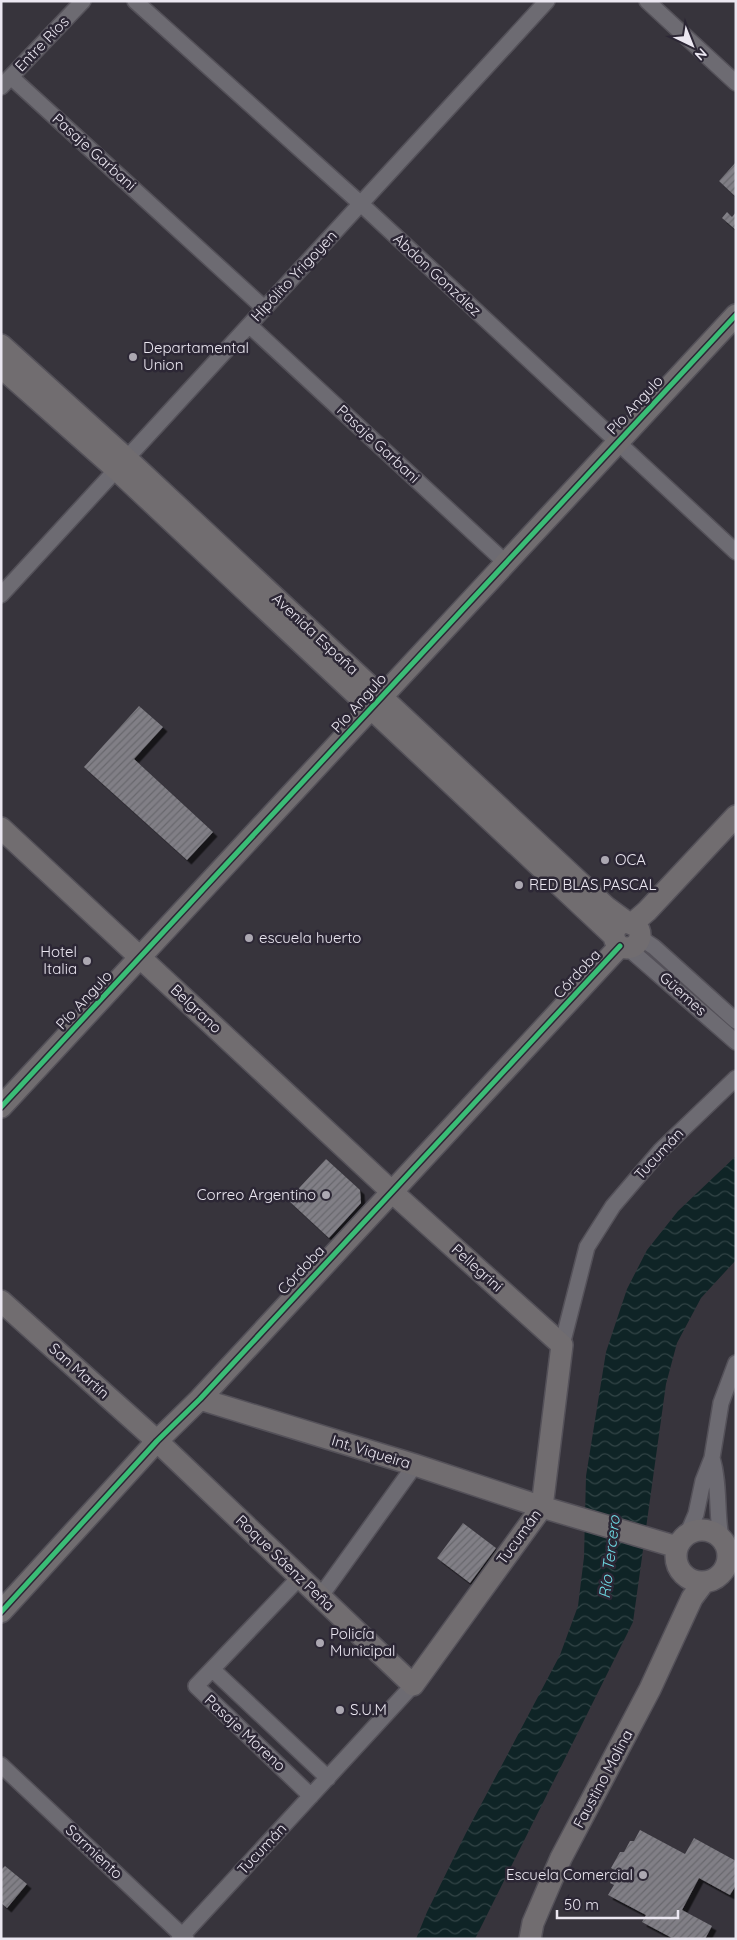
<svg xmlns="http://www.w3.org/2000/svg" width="737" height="1940" viewBox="0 0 737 1940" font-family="Quicksand,sans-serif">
  <defs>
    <pattern id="water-waves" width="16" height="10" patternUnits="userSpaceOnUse" patternTransform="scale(1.25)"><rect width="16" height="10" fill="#0f2426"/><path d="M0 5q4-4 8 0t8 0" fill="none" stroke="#324446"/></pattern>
    <pattern id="building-hatch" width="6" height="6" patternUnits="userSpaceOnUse" patternTransform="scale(1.25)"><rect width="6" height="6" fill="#817f86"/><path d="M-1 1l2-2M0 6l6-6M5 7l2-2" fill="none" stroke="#69686d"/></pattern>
    <filter id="shadow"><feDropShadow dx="4.5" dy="4.5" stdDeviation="0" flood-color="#0009"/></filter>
  </defs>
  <rect width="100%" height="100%" fill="#37343c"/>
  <path fill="url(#water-waves)" d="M736,1156V1260L701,1298L677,1343L666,1384L633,1622L475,1939H416L427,1912L466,1833L560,1655L578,1606L584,1557L586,1476L606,1352L627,1289L647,1250L678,1211Z"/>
  <path fill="url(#building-hatch)" filter="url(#shadow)" d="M736,162V197L719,181Z
    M727,212L732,217L736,212V230L722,218Z
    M139,706L163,727L134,759L213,832L187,860L84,767Z
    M326,1159L360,1190L361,1203L329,1238L288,1200Z
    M463,1523L496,1548L470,1583L437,1558Z
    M640,1830L685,1854L694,1838L736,1861V1885L730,1895L699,1878L682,1910L712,1926L705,1939H674L642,1922L646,1915L608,1895L614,1885L610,1883L616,1871L611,1868L620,1852H624L630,1841H634Z
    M5,1866L27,1884L7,1908L1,1903V1870Z"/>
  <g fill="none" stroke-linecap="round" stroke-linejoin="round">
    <defs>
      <path id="street" d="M135,1L361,204L736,552
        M647,1L736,83
        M11,77L265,309
        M1,87L83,1
        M249,325L506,563
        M1,595L547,1
        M639,937L654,947L736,1021
        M628,948L736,1042
        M562,1345L587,1247L613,1206L660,1151L736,1078
        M712,1458C720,1484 716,1511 721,1538
        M687,1535L696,1514L703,1481L712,1458L721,1403L736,1363
        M299,1578L196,1686L311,1796
        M320,1597L415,1465
        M213,1670L328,1778
        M1,1765L186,1939
        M179,1939L413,1685"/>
      <path id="secondary" d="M1,345L127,459L606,907L628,923
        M1,367L117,470L614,936
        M1,828L391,1191L562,1345L542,1507L413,1685L157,1441L1,1301
        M614 935a13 13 0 1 1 26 0a13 13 0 1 1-26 0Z
        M632,924L647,911L736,816
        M1,1107L736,315
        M200,1399L415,1465L542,1507L677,1547
        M676 1556a26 26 0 1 1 52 0a26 26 0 1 1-52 0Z
        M1,1612L157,1441L200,1399L620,946
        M530,1939L533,1923L561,1858L650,1689L692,1598L704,1582"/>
    </defs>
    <use href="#street" stroke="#545159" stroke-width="18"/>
    <use href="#secondary" stroke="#545159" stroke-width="24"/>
    <use href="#street" stroke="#6d6b72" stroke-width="15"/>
    <use href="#secondary" stroke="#716d70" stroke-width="21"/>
    <defs>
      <path id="cycleway" d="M1,1107L736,315
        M1,1612L157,1441L200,1399L620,946"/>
    </defs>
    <use href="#cycleway" stroke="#2c2735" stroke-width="8"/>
    <use href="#cycleway" stroke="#3abd76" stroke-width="5"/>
  </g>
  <g fill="#aca8b2" stroke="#2c2735" stroke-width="2">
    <circle cx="133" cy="357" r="5"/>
    <circle cx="605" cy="860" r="5"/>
    <circle cx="519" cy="885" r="5"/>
    <circle cx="249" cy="938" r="5"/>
    <circle cx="87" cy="961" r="5"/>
    <circle cx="326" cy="1195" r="5"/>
    <circle cx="320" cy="1643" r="5"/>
    <circle cx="340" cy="1710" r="5"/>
    <circle cx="643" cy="1875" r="5"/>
  </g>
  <g text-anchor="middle" stroke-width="5" stroke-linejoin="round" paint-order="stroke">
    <g font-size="15" fill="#ebe7f1" stroke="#2c2735">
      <text transform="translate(42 44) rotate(-46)" y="5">Entre Ríos</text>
      <text transform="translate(94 152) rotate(42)" y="5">Pasaje Garbani</text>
      <text transform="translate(437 275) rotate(43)" y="5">Abdon González</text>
      <text transform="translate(294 276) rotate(-47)" y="5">Hipólito Yrigoyen</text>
      <text transform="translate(635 405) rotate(-47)" y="5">Pío Angulo</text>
      <text transform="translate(378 444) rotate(43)" y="5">Pasaje Garbani</text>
      <text transform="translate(315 634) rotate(43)" y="5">Avenida España</text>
      <text transform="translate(359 703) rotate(-48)" y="5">Pío Angulo</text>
      <text transform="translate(577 974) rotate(-47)" y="5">Córdoba</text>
      <text transform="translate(683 994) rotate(42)" y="5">Güemes</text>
      <text transform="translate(84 1000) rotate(-47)" y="5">Pío Angulo</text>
      <text transform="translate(196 1009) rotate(43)" y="5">Belgrano</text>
      <text transform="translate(659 1154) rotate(-47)" y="5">Tucumán</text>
      <text transform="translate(477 1268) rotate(42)" y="5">Pellegrini</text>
      <text transform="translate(301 1270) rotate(-47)" y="5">Córdoba</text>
      <text transform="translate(79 1371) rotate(42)" y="5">San Martín</text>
      <text transform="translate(371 1452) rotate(17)" y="5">Int. Viqueira</text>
      <text transform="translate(519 1537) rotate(-54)" y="5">Tucumán</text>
      <text transform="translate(285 1563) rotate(44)" y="5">Roque Sáenz Peña</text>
      <text transform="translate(245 1733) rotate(43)" y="5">Pasaje Moreno</text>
      <text transform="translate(603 1779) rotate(-62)" y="5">Faustino Molina</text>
      <text transform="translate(262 1849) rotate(-47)" y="5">Tucumán</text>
      <text transform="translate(94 1852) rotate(43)" y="5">Sarmiento</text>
    </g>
    <g font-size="15" fill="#ebe7f1" stroke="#2c2735" text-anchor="start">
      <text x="143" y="353">Departamental<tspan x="143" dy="17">Union</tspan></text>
      <text x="615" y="865">OCA</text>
      <text x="529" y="890">RED BLAS PASCAL</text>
      <text x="259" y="943">escuela huerto</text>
      <text x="77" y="957" text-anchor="end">Hotel<tspan x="77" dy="17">Italia</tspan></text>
      <text x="316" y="1200" text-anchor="end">Correo Argentino</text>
      <text x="330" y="1639">Policía<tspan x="330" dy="17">Municipal</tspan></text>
      <text x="350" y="1715">S.U.M</text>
      <text x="633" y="1880" text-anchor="end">Escuela Comercial</text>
    </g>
    <g font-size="16" font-style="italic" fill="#6edde7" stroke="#2c2735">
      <text transform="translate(609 1557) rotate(-83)" y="6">Río Tercero</text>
    </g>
  </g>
  <rect width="737" height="1940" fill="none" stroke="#ebe7f1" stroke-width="5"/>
  <g transform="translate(692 45) rotate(137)" stroke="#2c2735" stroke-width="4" paint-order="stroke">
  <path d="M0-4L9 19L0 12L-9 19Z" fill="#ebe7f1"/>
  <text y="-8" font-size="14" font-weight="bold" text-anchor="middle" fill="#ebe7f1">N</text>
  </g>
  <path d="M557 1910v8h121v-8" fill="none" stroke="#ebe7f1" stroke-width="2.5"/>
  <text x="564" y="1910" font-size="15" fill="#ebe7f1" stroke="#2c2735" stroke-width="4" paint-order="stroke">50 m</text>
</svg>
